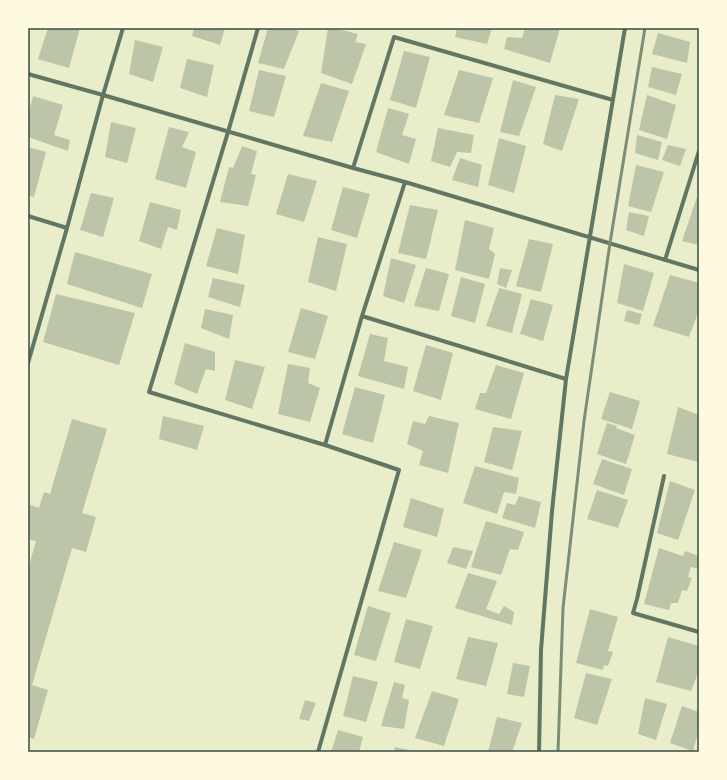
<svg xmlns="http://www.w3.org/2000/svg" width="727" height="780" viewBox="0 0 727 780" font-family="'DM Sans',sans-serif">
  <rect width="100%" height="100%" fill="#e9edc9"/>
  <path fill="#bcc5a7" d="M48,28H80L69,68L38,59Z
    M194,28H225L220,45L192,36Z
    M268,28H288L299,31L284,69L258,63Z
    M328,28H333L358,34L355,42L366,44L352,84L321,73Z
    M457,28H492L487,44L455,37Z
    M525,28H560L550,63L504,49L507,37L522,38Z
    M658,33L690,42L687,63L652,54Z
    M135,40L163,47L153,82L129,74Z
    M404,51L430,57L416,108L390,100Z
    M187,59L214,65L207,97L180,88Z
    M652,67L682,74L676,95L648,87Z
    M259,70L286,76L274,117L249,111Z
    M459,70L493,78L479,123L444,115Z
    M513,80L536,87L519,136L500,132Z
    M321,83L349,91L332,142L303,136Z
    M555,95L579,99L562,151L543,144Z
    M647,95L676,105L667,139L639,130Z
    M33,96L63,105L54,135L70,140L68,151L28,137V116Z
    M388,108L409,114L402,135L416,139L409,164L376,152Z
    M111,122L136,128L127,163L105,157Z
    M169,127L189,132L182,147L196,152L186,188L155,179Z
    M438,128L474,135L471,153L457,152L450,167L431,161Z
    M637,135L662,142L658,160L635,153Z
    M499,138L526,146L514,193L488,185Z
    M668,145L686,149L680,166L662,160Z
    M242,146L257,151L251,174L256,175L248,206L220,202L229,167L233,168Z
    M28,147L46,152L34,197L28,196Z
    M460,158L482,165L478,187L452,180Z
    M636,165L664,172L651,212L628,206Z
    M288,174L317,181L304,222L276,214Z
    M343,187L370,194L357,238L331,230Z
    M91,193L114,198L103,237L80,230Z
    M697,197L699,198V245L682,241Z
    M150,202L181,210L177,230L168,227L161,249L139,241Z
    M410,205L438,210L426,259L398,253Z
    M629,212L649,216L644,236L626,230Z
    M465,220L494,228L489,249L495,254L489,279L455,270Z
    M217,228L245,235L238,274L206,266Z
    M318,237L347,244L336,291L308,282Z
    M529,239L553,244L541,292L516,286Z
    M75,252L152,274L142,308L67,284Z
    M391,258L416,265L404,303L383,296Z
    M624,264L654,273L643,311L617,303Z
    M426,268L449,274L439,311L414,306Z
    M500,268L512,270L506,288L497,284Z
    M670,275L699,283V310L689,337L653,326Z
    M461,277L485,284L475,323L451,316Z
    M213,278L245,285L240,307L208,297Z
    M499,288L522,294L512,333L486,326Z
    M56,294L135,313L119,365L43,342Z
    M531,299L553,305L543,341L520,334Z
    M301,308L328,316L315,359L288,352Z
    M205,309L233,315L229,339L201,328Z
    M627,310L642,314L639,325L624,321Z
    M370,334L388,338L384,361L408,367L404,389L358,376Z
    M185,343L215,352V371L206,369L197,394L174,384Z
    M426,345L453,353L441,400L413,391Z
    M235,360L265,367L252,409L225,400Z
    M288,364L310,368L308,383L320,388L310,422L278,414Z
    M496,365L524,373L511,419L475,409L480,393H486Z
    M355,387L385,395L373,443L342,434Z
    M610,392L640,401L632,429L601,419Z
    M678,407L699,415V456L698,462L667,454Z
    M163,416L204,426L197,450L159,439Z
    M429,416L459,423L448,473L419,465L423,451L407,444L413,421L425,424Z
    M72,419L107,429L82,513L96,517L86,552L72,548L32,685L48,690L34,739L28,737V569L36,541L28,539V504L39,508L44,492L50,494Z
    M607,423L617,426L616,428L635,435L626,464L597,454Z
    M493,427L522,431L512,470L484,462Z
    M602,459L632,469L624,495L593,484Z
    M475,466L519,478L516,494L504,492L497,514L463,503Z
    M670,481L695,490L678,540L657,533Z
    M597,490L628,500L618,528L587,519Z
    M519,496L541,502L535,528L502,518L507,503L515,505Z
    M411,498L444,509L437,537L403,527Z
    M486,521L524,532L518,550L510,549L501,575L471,567Z
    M394,542L422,550L406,598L378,591Z
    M453,547L473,551L466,569L447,563Z
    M659,548L683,556L685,551L699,556V569L691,567L688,577L692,578L687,591L682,590L678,603H671L669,610L644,604Z
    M468,573L497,581L486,609L499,614L504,606L514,612L512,625L455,608Z
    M368,606L391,613L376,661L354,655Z
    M590,609L618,617L608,651L613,652L608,666L604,665L603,670L576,663Z
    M406,619L433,626L420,669L394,662Z
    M468,637L498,643L486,686L456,679Z
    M668,637L699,646V673H698L691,691L656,682Z
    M513,663L530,666L524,697L507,694Z
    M586,673L612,679L597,725L574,718Z
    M353,676L378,682L366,722L343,716Z
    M394,682L405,685L402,698L409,700L404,729L381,726Z
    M432,691L459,699L444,746L415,738Z
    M645,698L667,704L656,740L638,734Z
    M305,700L316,703L309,721L299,719Z
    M682,706L699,712V730L693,751L670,743Z
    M497,717L522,723L512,752H488Z
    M338,730L363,737L359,752H331Z
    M395,747L414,751V752H394Z"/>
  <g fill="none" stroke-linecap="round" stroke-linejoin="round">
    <path stroke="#617663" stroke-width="4" d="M258,28L228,132L149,392L325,445L399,470L318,752
      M28,74L103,95L353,168L405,182L699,270
      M353,168L394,37L613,100
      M28,216L67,228
      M665,260L699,151
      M362,316L566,379
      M28,363L67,228L103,95L123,28
      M325,445L362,316L405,182
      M664,476L637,599L633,613L699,632
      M539,752L541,650L552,511L566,379L625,28"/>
    <path stroke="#7c8e77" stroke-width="3" d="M558,752L563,608L584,421L610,243L645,28"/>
  </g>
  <rect width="727" height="780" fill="none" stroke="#fefae0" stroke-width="58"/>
  <rect x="29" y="29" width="669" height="722" fill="none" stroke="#344e41" stroke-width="1.5"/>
</svg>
